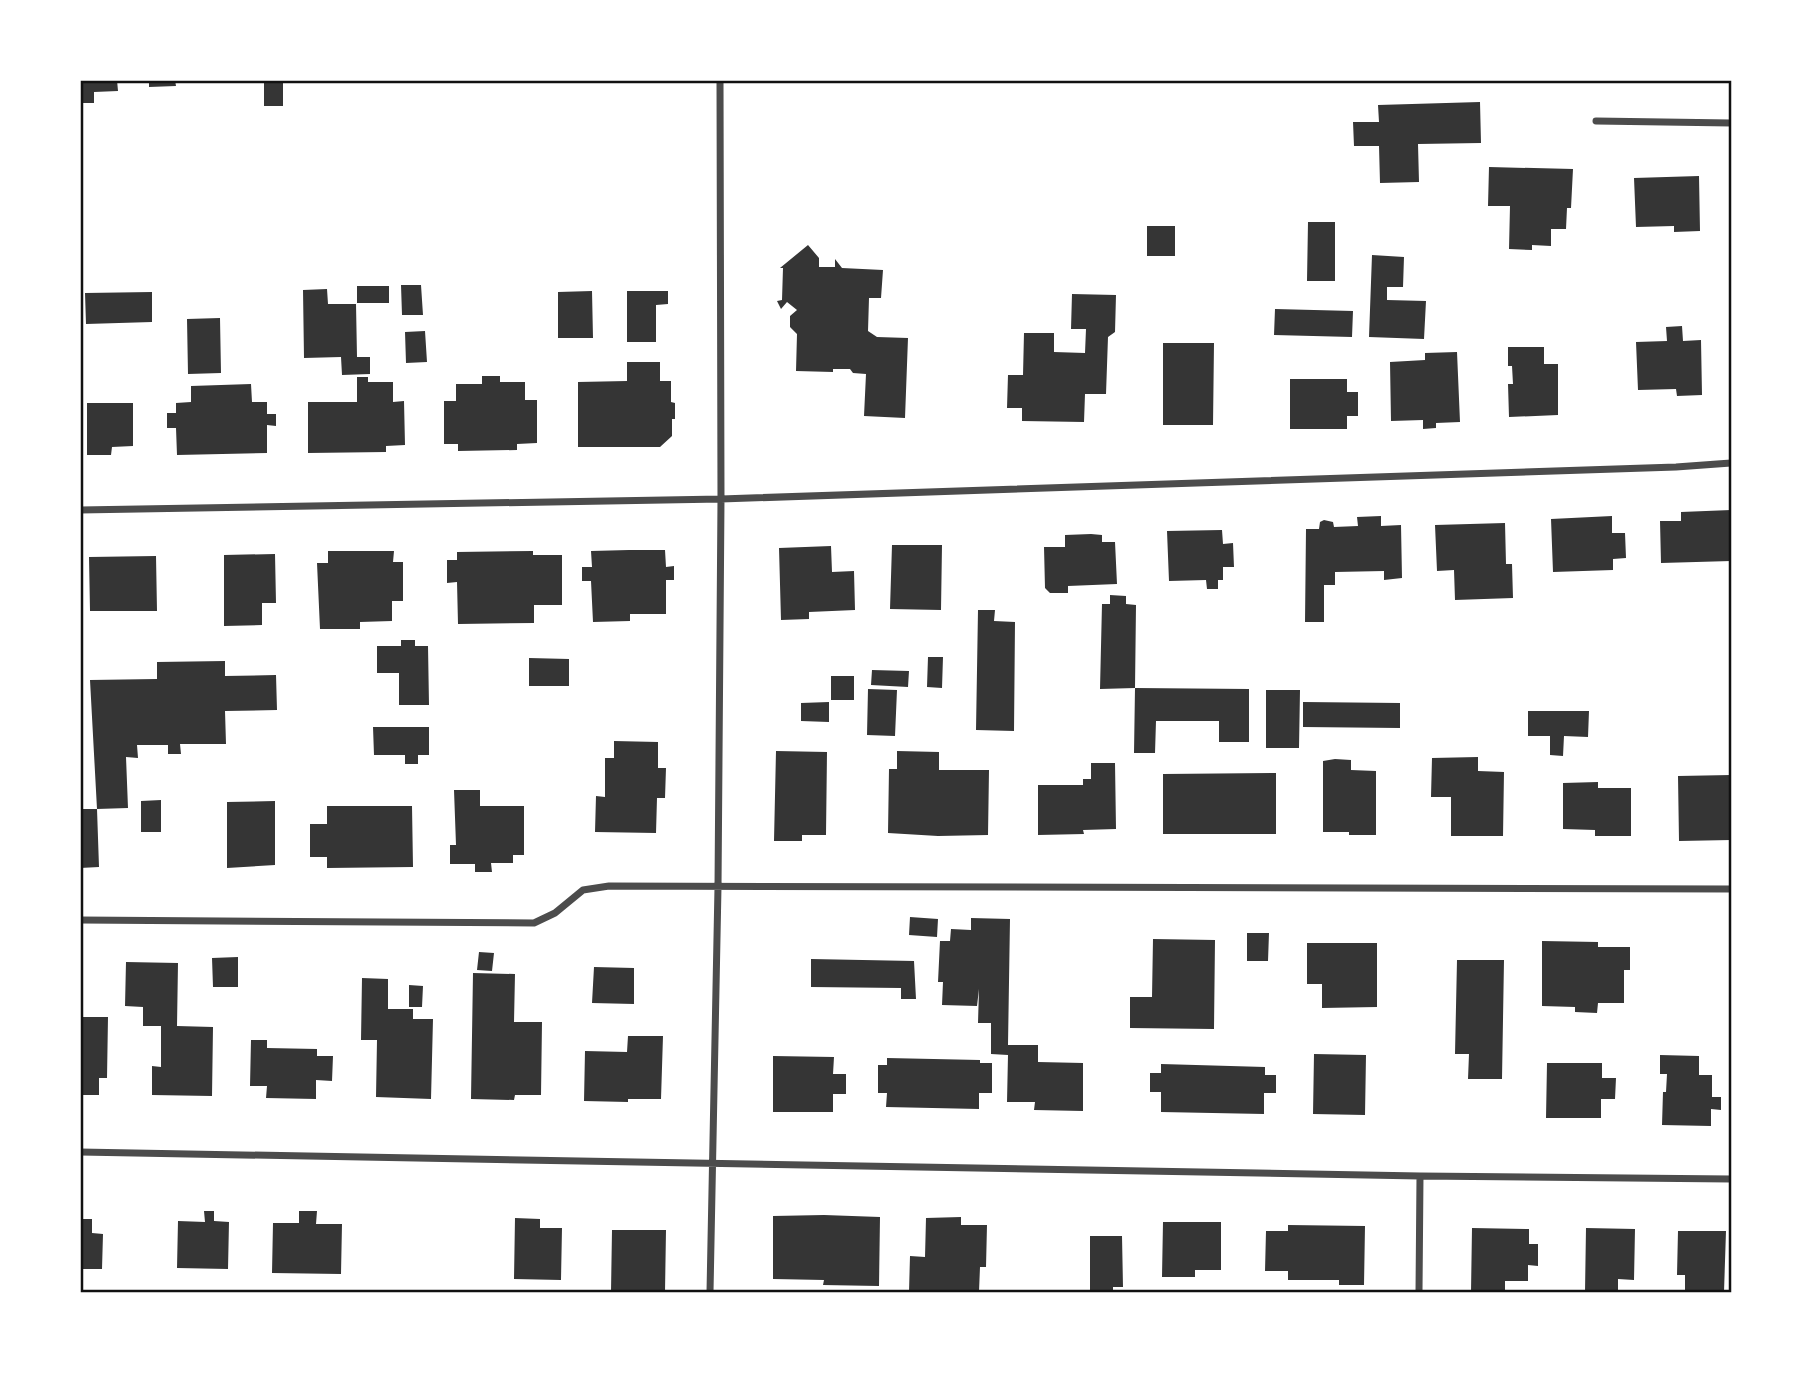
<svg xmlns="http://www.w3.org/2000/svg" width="1812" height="1373" viewBox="0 0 1812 1373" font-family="Arial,sans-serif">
  <rect width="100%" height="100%" fill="#fff"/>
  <path fill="#353535" d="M80,80H117L118,91L94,92V103H80Z
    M149,80H175L176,86L149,87Z
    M264,80H283V106H264Z
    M1480,102L1481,143L1418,144L1419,182L1380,183L1379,146H1354L1353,122H1379L1378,105Z
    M1489,167L1573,169L1571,208H1567L1566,229H1551V246L1532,245V250L1509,249L1510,206H1488Z
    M1699,176L1700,231L1674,232V226L1636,227L1634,178Z
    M1308,222H1335V281H1307Z
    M1147,226H1175V256H1147Z
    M808,245L819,258V267H835V259L842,268L883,270L881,298H869L868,331L877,337L908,338L905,418L864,416L866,374L853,373L850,369H833V372L796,371L797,334L790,327V316L797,310L787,302L781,309L777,301L782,300L783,268H780Z
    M1372,255L1404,257L1403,287H1387V300L1426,301L1424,339L1369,337Z
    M401,285H421L423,315H402Z
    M357,286H389V303H357Z
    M327,289L328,304H356L357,357H370V374L342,375L341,357L304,358L303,290Z
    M592,291L593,338H558V292Z
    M627,291H668V304L656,305V342H627Z
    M152,292V322L86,324L85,293Z
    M1072,294L1116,295L1115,332L1108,337L1106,394H1085L1084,422L1022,421V408H1007L1008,375H1023L1024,333H1054V352L1085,353L1086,329H1071Z
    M1275,309L1353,311L1352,337L1274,335Z
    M220,318L221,373L188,374L187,319Z
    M1682,326L1683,341L1701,340L1702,395L1677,396L1676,389L1638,390L1636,342L1667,341L1666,327Z
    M425,331L427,362L406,363L405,332Z
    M1163,343H1214L1213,425H1163Z
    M1508,347H1544V364H1558V415L1509,417L1508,384H1513L1512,366H1508Z
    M1457,352L1460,422L1436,423V428L1423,429V420L1391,421L1390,362L1425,360V353Z
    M627,362H660V381H671V402L675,403V419H672V436L660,447H578V382L627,381Z
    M482,376H500V382H525V400H537V443L517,444V450L458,451V444H444V401H456V384H482Z
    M357,377H368V382H393V402L404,401L405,445L386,446V452L308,453V402H357Z
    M1290,379H1347V392H1358V416H1347V429H1290Z
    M251,384L252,402H267V414H276V426L267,425V453L177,455L176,428H167V413H176V403L191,402V386Z
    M87,403H133V446L112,447L111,455H87Z
    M1731,510V561L1661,563L1660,521H1681V512Z
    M1381,516V526L1401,525L1402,578L1384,580V571L1335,572V585H1324V622H1305L1306,529H1319L1320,522L1324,520L1333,522L1334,527L1358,526L1357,517Z
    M1612,516V533H1625L1626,558L1613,559V570L1553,572L1551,519Z
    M1505,523L1506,564H1512L1513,598L1455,600L1454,570L1437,571L1435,525Z
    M1222,530L1223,544L1233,543L1234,567H1223V580H1218V589H1207L1206,580L1169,581L1167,531Z
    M1091,534L1102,535V542H1115L1117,584L1068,586V593H1050L1045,588L1044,547H1065V535Z
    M892,545H942L941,610L890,609Z
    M831,546L832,572L854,571L855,610L809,612V619L781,620L779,548Z
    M629,550H665L666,567L674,566V580H666V614H630V621L593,622L591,581H582V567H592L591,551Z
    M328,551H394L393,562H403V601H392V621L360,622V629H320L317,563H328Z
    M533,551V555H562V605H534V623L458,624L457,582L447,583V560H457V552Z
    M275,554L276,603H262V625L224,626V555Z
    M156,556L157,611H90L89,557Z
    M1110,595L1126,596V604L1136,605L1135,688L1100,689L1102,604H1110Z
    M978,610H995L994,621L1015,622L1014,731L976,730Z
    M401,640H415V646H428L429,705H399V673H377V646H401Z
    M928,657H943L942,688L927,687Z
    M529,658L569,659V686H529Z
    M225,661V676L276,675L277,710L225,711L226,744H180L181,754H168V745H137L138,758L126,757L128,808L97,809L90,680L157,679V662Z
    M872,670L909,671L908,687L871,685Z
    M831,676H854V700H831Z
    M1135,688L1249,689V742H1219V721H1156L1155,753H1134Z
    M868,689L897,690L895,736L867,735Z
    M1266,690H1300L1299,748H1266Z
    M829,702V722L801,721V703Z
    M1303,702L1400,703V728L1303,727Z
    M1528,711H1589L1588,737L1564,736L1563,756L1550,755V736H1528Z
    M373,727H429V755H418V764H405V755H374Z
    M614,741L658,742V768H666L665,798H657L656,833L595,832L596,796L605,797V758H614Z
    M776,751L827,752L826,835H802V841H774Z
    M897,751L939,752V770H989L988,835L938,836L888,833L889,769H897Z
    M1478,757V771L1504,772L1503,836H1451V797H1431L1432,758Z
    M1335,759L1351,760V770L1376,771V835H1349V832H1323V761Z
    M1091,763H1115L1116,829L1083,830L1084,834L1038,835V785H1083V779H1091Z
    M1276,773V834H1163V774Z
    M1731,775V840L1679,841L1678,776Z
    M1598,782V788H1631V836H1595V830L1563,829V783Z
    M454,790H480V806H524V855H513V863H491L492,872H475V864H450V845H456Z
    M161,800V832H141V801Z
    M275,801V865L227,868V802Z
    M327,806H412L413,867L327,868V857H310V824H327Z
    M80,809H97L99,867L80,868Z
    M910,917L938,919L937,937L909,935Z
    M971,918L1010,919L1008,1045H1038V1062L1083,1063V1111L1034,1110L1035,1102H1007L1008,1055L991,1054V1023H978L979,989L977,1006L942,1005L943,982H938L940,941H950L951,929L971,930Z
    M1247,933H1269L1268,961H1247Z
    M1153,939L1215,940L1214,1029L1130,1028V997H1152Z
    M1542,941L1598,942V947H1630V970H1624V1003H1598L1597,1013L1575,1012V1007L1542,1006Z
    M1307,943H1377V1007L1322,1008V984H1307Z
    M479,952L494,953L492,971L477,970Z
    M238,957V987H213L212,958Z
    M811,959L914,961L916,999H901V988L811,987Z
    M1457,960H1504L1502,1079H1468L1469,1054H1455Z
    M126,962L178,963L177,1026L213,1027L212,1096L152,1095V1066L161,1067V1026H143V1007L125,1006Z
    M594,967L634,968V1004L592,1003Z
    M473,973L515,974L514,1022H542L541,1095H515L514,1100L471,1099Z
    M362,978L388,979V1009H413V1019H433L431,1099L376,1097L377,1040H361Z
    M409,985L423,986L422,1007H409Z
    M80,1017H108L107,1078H99V1095H80Z
    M628,1036H663L661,1099H628V1102L584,1101L585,1051L627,1052Z
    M251,1040H267V1048L317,1049V1056H333L332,1081L316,1080V1099L266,1098L267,1086H250Z
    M1314,1054L1366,1055L1365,1115L1313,1114Z
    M1660,1055L1699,1056V1075H1712V1097H1721V1110L1711,1109V1126L1662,1125L1663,1092H1666L1667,1074H1660Z
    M773,1056L834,1057L833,1074H846V1094H833V1112H773Z
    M887,1058L980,1060V1063H992V1093H979V1109L886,1107L887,1093H878V1065H887Z
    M1547,1063H1602V1078H1616L1615,1099H1601V1118H1546Z
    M1161,1064L1265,1067V1075H1276V1093H1264V1114L1161,1112V1092H1150V1073H1161Z
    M204,1211H214V1221L229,1222L228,1269L177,1268L178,1221L205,1222Z
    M299,1211H317L316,1224H342L341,1274L272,1273L273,1223H299Z
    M824,1215L880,1217L879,1286L823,1285L824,1280L773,1279V1216Z
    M961,1217V1225H987L986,1267H980L979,1292H909L910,1256L925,1257L926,1218Z
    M515,1218L540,1219V1228H562L561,1280L514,1279Z
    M80,1219H92V1233L103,1234L102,1269H80Z
    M1163,1222H1221V1270H1195V1277H1162Z
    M1288,1225L1365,1226L1364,1285H1339V1280H1288V1271H1265L1266,1231H1288Z
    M1472,1228L1529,1229V1244H1538V1266L1528,1265V1281H1505V1292H1471Z
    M1586,1228L1635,1229L1634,1280L1618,1279V1292H1585Z
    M612,1230H666L665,1292H611Z
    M1678,1231H1726L1724,1292H1685V1275H1677Z
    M1090,1236H1122L1123,1287H1113V1292H1090Z"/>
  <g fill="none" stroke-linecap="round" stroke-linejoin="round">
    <path stroke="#4c4c4c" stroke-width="7" d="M1596,121L1731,123
      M80,510L721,499L1676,467L1731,463
      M80,920L534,923L555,913L583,890L609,886L1731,889
      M80,1152L1420,1176L1731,1179
      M710,1292L718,887L721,499L720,80
      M1419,1292L1420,1176"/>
  </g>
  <rect width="1812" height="1373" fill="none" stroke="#ffffff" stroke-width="164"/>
  <rect x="82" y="82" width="1648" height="1209" fill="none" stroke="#111" stroke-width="2.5"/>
</svg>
